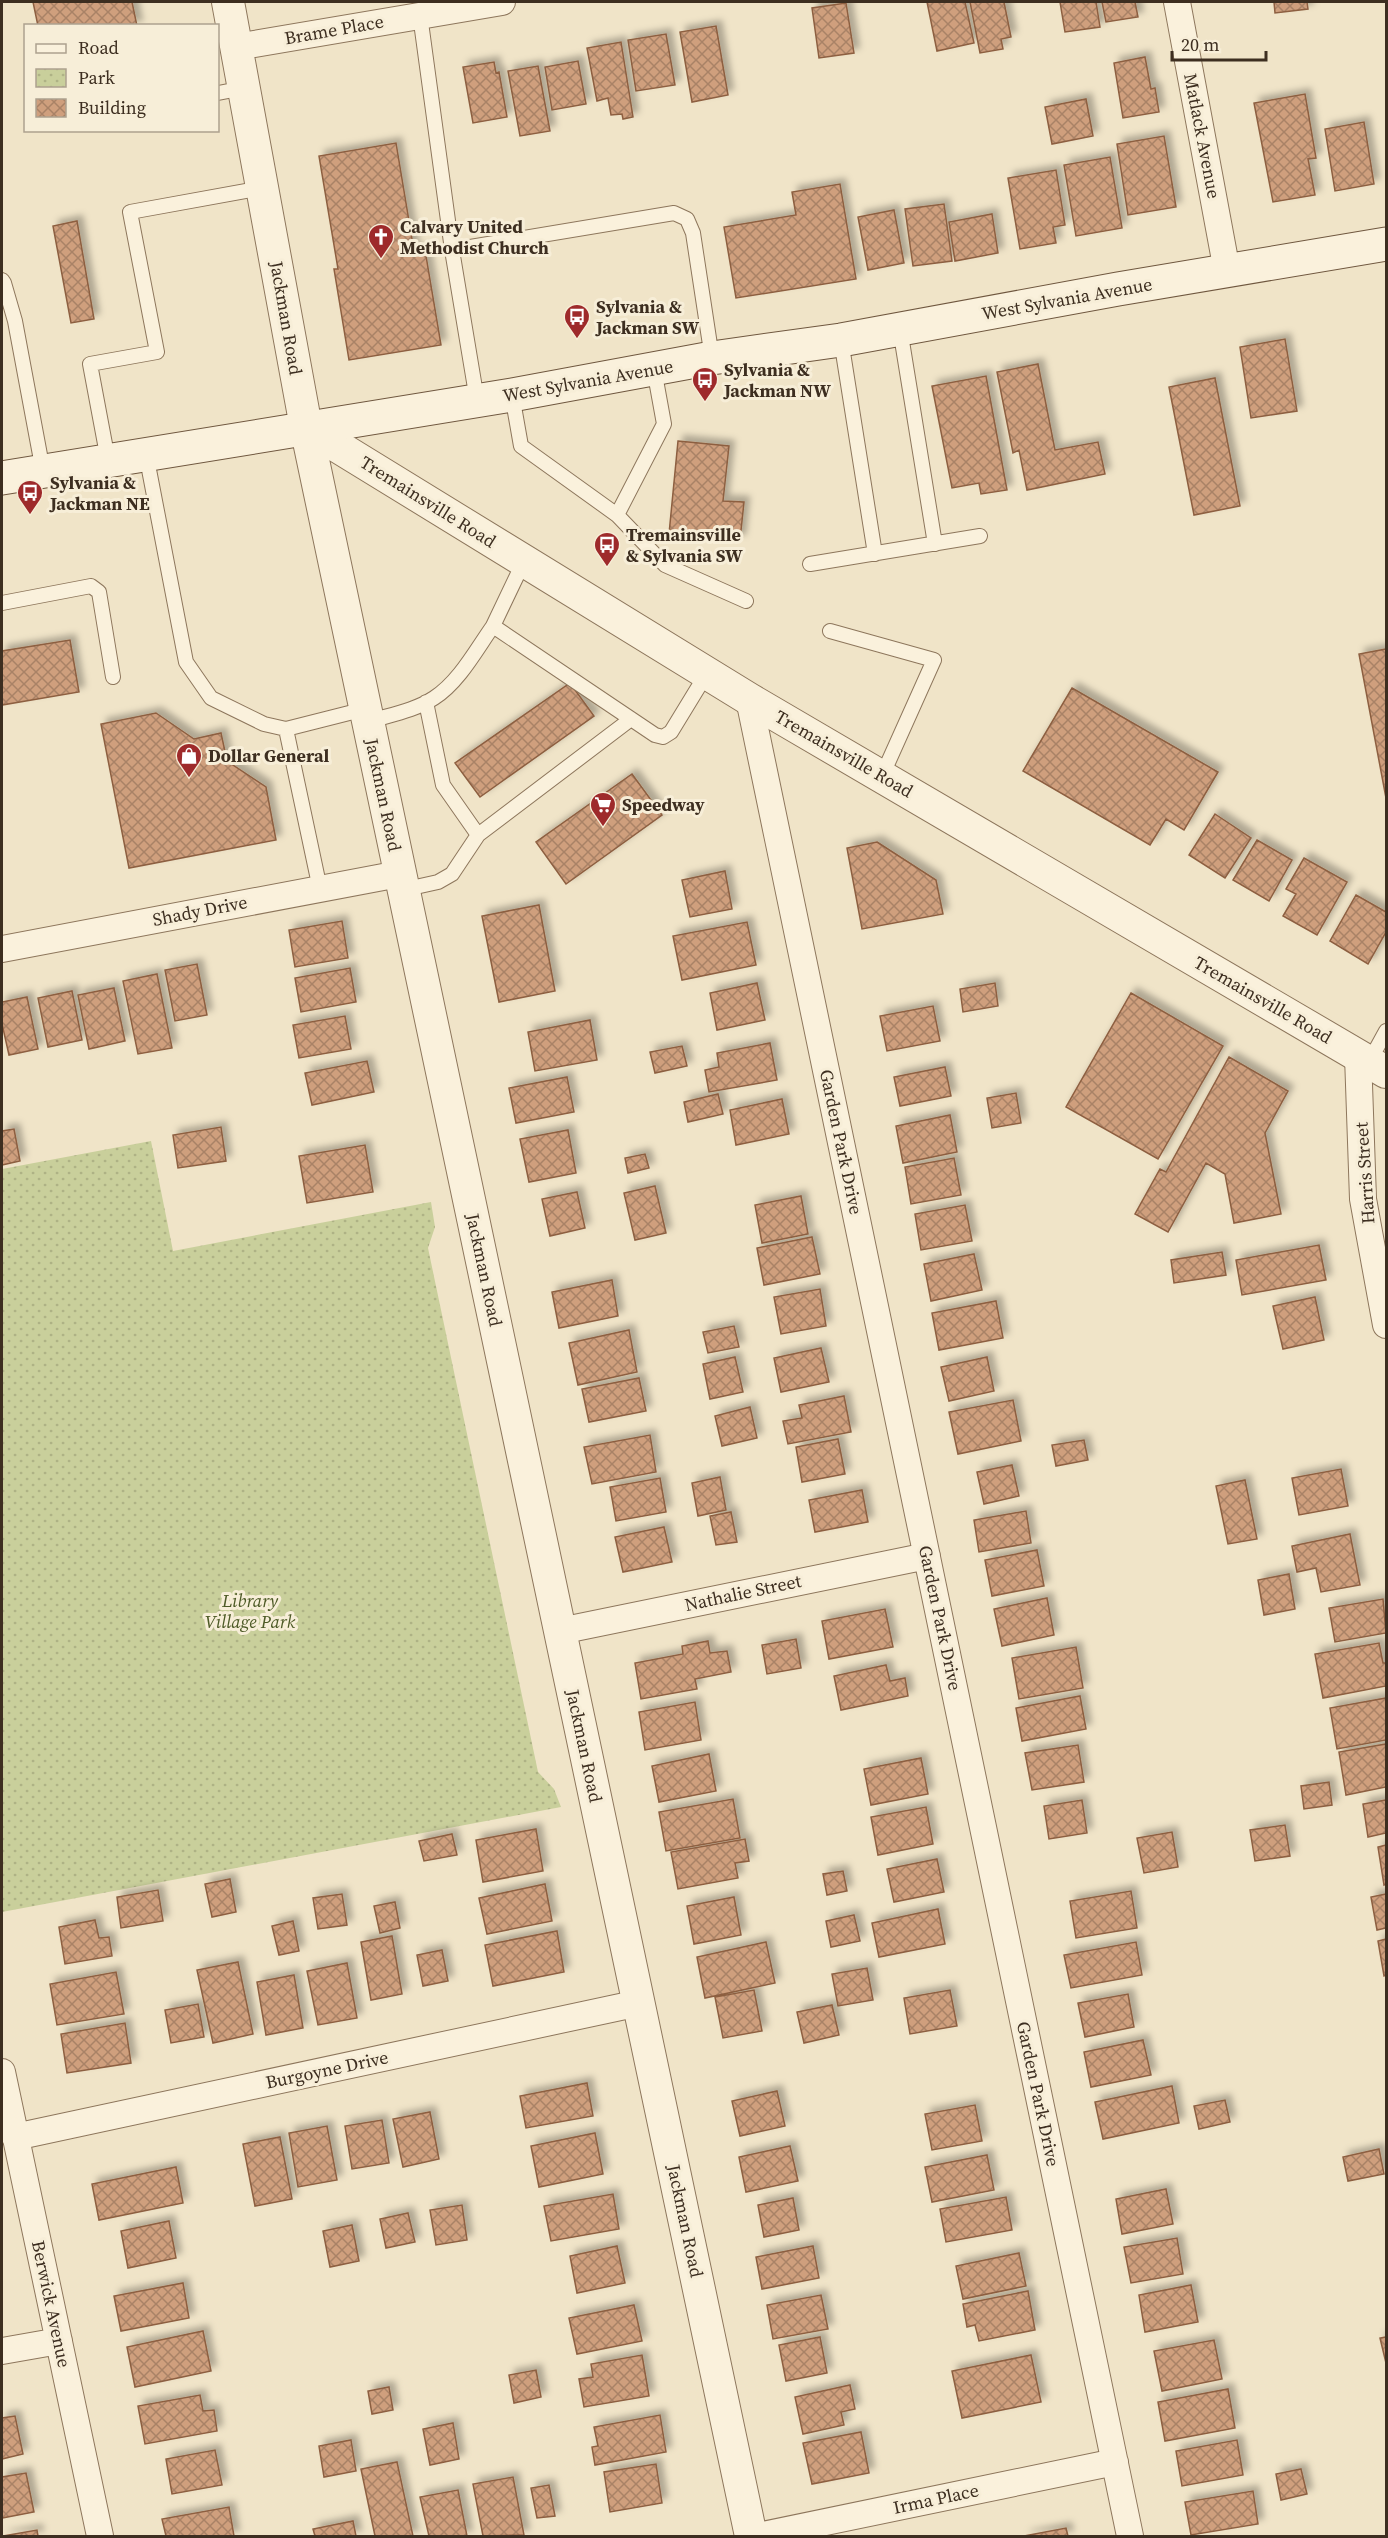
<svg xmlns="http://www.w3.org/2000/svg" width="1388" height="2538" viewBox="0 0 1388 2538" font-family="'Source Serif 4',serif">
  <defs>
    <pattern id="park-dots" width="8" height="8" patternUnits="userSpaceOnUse" patternTransform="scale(1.5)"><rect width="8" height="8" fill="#c9cf9b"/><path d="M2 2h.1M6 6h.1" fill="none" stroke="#aeb285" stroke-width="1.8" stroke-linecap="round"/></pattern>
    <pattern id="building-cross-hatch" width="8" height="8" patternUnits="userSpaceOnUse" patternTransform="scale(1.5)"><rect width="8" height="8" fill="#cf9f7d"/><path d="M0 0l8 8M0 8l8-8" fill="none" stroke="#a98266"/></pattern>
    <filter id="shadow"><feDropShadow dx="5.5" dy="-5.5" stdDeviation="3" flood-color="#0004"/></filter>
  </defs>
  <rect width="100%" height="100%" fill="#f0e4c8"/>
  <path fill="url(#park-dots)" d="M151,1141L173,1251L431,1202L435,1227L428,1248L538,1772L554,1789L561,1807L2,1912V1169Z"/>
  <path fill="url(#building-cross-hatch)" stroke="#8d5f41" stroke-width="1.5" filter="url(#shadow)" d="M33,2H132L137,26H38Z
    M927,2H965L974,43L937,51Z
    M970,2H1004L1011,37L1001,39L1003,49L980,53Z
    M1060,2H1096L1100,27L1065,32Z
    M1102,2H1135L1138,17L1106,22Z
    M1274,2H1307L1308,9L1275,13Z
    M846,3L854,53L819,58L812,8Z
    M716,26L728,95L692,102L680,32Z
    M666,34L675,85L636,91L628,40Z
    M621,42L633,117L623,119L622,114L611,115L608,98L597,101L587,48Z
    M1145,57L1151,89L1155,88L1159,112L1123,118L1114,63Z
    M578,61L586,104L552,110L545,67Z
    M494,62L496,73L499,72L507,117L473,123L463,67Z
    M538,66L550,131L520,136L508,71Z
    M1305,94L1316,158L1308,159L1315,195L1273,202L1254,103Z
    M1086,99L1093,136L1052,144L1045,107Z
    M1364,122L1374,184L1335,191L1325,129Z
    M1164,136L1176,207L1128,215L1117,144Z
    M396,143L414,251L425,250L441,345L349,360L334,269H338L319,156Z
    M1110,157L1122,228L1076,236L1064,165Z
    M1056,170L1065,225L1053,227L1056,243L1020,249L1008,178Z
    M840,184L856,279L736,298L724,227L796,215L792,192Z
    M944,204L952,261L913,266L905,209Z
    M894,210L904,263L868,270L858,217Z
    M992,214L998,253L955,261L949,222Z
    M77,221L94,319L71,323L53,226Z
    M1285,339L1297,411L1251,418L1240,347Z
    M1038,364L1055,450L1098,442L1105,474L1027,490L1019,450L1013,453L997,372Z
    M986,376L1007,490L981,494L979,483L952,488L932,386Z
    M1215,378L1240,506L1194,515L1169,387Z
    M678,441L729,446L723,501L744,502L740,540L669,534Z
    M70,640L79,692L2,705V651Z
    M1386,649V798L1359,654Z
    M570,683L594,716L480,797L455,763Z
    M1072,688L1218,772L1184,830L1166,819L1150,845L1023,771Z
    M156,713L194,739L221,733L227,761L266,787L276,840L129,868L101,724Z
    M632,774L662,815L566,884L536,842Z
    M1215,814L1251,838L1225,878L1189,855Z
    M1257,840L1292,860L1269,901L1233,880Z
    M877,842L936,880L943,914L862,929L847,848Z
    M1304,858L1347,882L1317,935L1283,916L1296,894L1286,889Z
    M725,871L732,909L690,917L682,880Z
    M1356,895L1386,912V932L1368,964L1330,941Z
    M539,905L555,991L499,1002L482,916Z
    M342,921L348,958L295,967L289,930Z
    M747,922L756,965L682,980L673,936Z
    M197,964L207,1015L175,1021L165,970Z
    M350,968L356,1002L301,1012L295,978Z
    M157,974L172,1048L138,1054L123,981Z
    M757,983L765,1020L717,1030L710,993Z
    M995,983L998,1006L963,1012L960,989Z
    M114,988L125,1041L89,1049L78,995Z
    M72,991L82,1040L48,1047L38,998Z
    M1131,993L1223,1046L1158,1159L1066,1107Z
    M27,997L38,1049L9,1055L2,1024V1002Z
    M933,1006L940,1041L887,1051L880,1016Z
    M345,1016L351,1049L299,1058L293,1025Z
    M590,1020L597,1060L535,1071L528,1032Z
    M770,1043L777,1080L709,1092L705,1070L719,1067L717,1053Z
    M682,1046L687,1066L655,1073L650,1052Z
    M1229,1057L1288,1091L1265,1133L1281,1214L1234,1223L1225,1174L1206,1163L1168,1232L1135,1214L1160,1169L1166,1172Z
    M367,1061L374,1092L312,1105L305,1073Z
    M945,1067L951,1096L900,1106L894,1077Z
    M567,1077L574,1112L516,1123L509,1088Z
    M1016,1093L1021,1123L992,1128L987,1098Z
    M718,1094L723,1114L688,1122L684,1102Z
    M782,1099L789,1134L736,1145L730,1110Z
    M950,1115L957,1152L903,1163L896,1126Z
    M221,1127L226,1161L178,1168L173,1135Z
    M14,1129L20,1161L2,1165V1131Z
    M568,1130L576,1173L529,1182L520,1139Z
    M365,1145L373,1192L307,1203L299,1156Z
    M645,1154L649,1168L628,1173L625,1158Z
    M954,1158L961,1195L911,1204L905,1167Z
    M655,1186L666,1233L635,1240L624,1193Z
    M577,1192L585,1228L550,1236L542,1199Z
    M801,1196L808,1234L762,1243L755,1205Z
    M965,1205L972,1241L921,1250L915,1214Z
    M812,1237L820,1274L764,1285L757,1248Z
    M1319,1245L1326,1280L1242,1295L1236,1260Z
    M1222,1252L1226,1275L1174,1283L1171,1260Z
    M974,1254L982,1290L931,1301L924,1264Z
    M612,1280L618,1316L559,1328L552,1292Z
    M820,1289L826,1326L781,1334L774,1297Z
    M1315,1297L1324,1340L1283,1349L1273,1306Z
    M996,1301L1003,1338L939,1350L932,1313Z
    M734,1326L739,1347L708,1353L703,1332Z
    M629,1330L637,1372L578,1385L569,1343Z
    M821,1348L829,1382L781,1392L774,1358Z
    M735,1357L743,1392L710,1399L703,1364Z
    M987,1357L994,1391L949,1401L941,1367Z
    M639,1378L646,1411L589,1422L582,1389Z
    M844,1396L851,1432L788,1444L783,1421L802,1418L799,1405Z
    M1013,1400L1021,1441L958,1454L949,1412Z
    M750,1407L757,1438L722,1446L715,1416Z
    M650,1435L656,1472L592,1484L584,1447Z
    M838,1439L845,1474L802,1482L796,1447Z
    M1084,1440L1088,1460L1056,1466L1052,1445Z
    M1012,1465L1019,1496L984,1504L977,1472Z
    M1341,1469L1348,1506L1299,1515L1292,1478Z
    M720,1477L726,1510L698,1516L692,1483Z
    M660,1478L666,1512L616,1521L610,1487Z
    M1245,1480L1257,1539L1228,1544L1216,1486Z
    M862,1490L868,1522L815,1532L809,1500Z
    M1026,1511L1031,1543L979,1552L974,1520Z
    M731,1512L737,1542L716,1545L710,1516Z
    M664,1527L672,1562L623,1572L615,1537Z
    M1350,1534L1360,1585L1321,1592L1316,1568L1297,1572L1292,1546Z
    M1037,1550L1044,1586L992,1596L985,1560Z
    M1289,1574L1295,1609L1264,1615L1258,1580Z
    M1047,1598L1054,1635L1002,1646L994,1609Z
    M1383,1599L1386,1633L1335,1642L1329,1608Z
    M885,1609L893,1647L829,1659L822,1621Z
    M796,1639L801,1668L767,1674L762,1645Z
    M708,1641L710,1653L727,1651L731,1672L695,1679L697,1689L641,1699L635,1663L683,1654L682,1646Z
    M1379,1643L1383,1663H1386V1686L1323,1698L1315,1654Z
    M1076,1647L1083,1688L1019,1699L1012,1658Z
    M886,1665L890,1681L905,1678L908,1696L841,1710L834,1676Z
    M1080,1696L1086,1729L1022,1741L1016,1708Z
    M1386,1698V1740L1337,1749L1330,1708Z
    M695,1702L701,1740L645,1750L639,1712Z
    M1386,1744V1787L1346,1795L1339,1752Z
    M1078,1745L1084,1782L1032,1790L1025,1753Z
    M709,1754L716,1791L659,1802L652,1766Z
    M921,1758L928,1794L871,1805L864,1769Z
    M1329,1782L1332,1805L1304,1809L1301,1786Z
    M733,1799L740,1838L666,1851L659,1812Z
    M1082,1800L1087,1833L1049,1839L1044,1806Z
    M1386,1800V1833L1368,1837L1363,1804Z
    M926,1807L933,1844L878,1855L871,1817Z
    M1285,1825L1290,1856L1255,1861L1250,1830Z
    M536,1829L543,1871L483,1882L476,1840Z
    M1172,1832L1178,1867L1144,1873L1137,1838Z
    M452,1834L457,1855L424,1861L419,1841Z
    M745,1839L749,1861L735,1863L738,1878L678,1889L671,1852Z
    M1386,1845V1884L1384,1885L1378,1847Z
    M937,1859L944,1892L894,1902L887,1869Z
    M843,1871L847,1891L827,1895L823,1874Z
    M230,1879L236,1912L212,1917L205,1884Z
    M545,1884L552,1921L487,1934L479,1898Z
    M158,1890L163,1921L121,1928L117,1897Z
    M1131,1891L1137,1928L1076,1938L1070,1901Z
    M342,1894L347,1925L318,1929L313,1898Z
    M1386,1894V1928L1377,1930L1371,1897Z
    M734,1897L741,1935L694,1944L687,1906Z
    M395,1902L400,1928L380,1933L374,1906Z
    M938,1909L945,1944L879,1957L872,1923Z
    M854,1915L860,1941L831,1947L826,1921Z
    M95,1920L99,1938L109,1937L112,1956L65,1964L59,1927Z
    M293,1921L299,1951L279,1955L272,1926Z
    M557,1931L564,1972L493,1986L485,1945Z
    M392,1936L402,1994L371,2000L361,1942Z
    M1386,1939V1975L1384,1976L1378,1941Z
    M766,1942L775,1983L705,1998L697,1957Z
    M1136,1942L1142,1975L1071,1988L1064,1955Z
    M442,1950L448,1981L423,1986L417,1955Z
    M238,1962L253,2034L213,2043L197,1970Z
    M347,1963L357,2018L318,2025L307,1971Z
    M867,1968L873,2000L838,2006L832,1974Z
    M116,1972L124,2014L57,2025L50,1984Z
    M294,1975L303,2028L266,2035L257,1982Z
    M754,1990L762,2031L723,2038L715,1997Z
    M950,1990L957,2026L910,2034L904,1998Z
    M1128,1994L1134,2027L1085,2037L1078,2003Z
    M198,2004L204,2037L171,2043L165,2010Z
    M832,2005L839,2035L804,2043L797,2012Z
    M125,2023L131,2063L67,2073L61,2034Z
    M1143,2040L1151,2075L1091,2087L1084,2052Z
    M587,2083L593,2116L526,2128L520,2096Z
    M1172,2086L1179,2123L1103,2139L1095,2102Z
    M777,2091L785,2126L740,2136L732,2101Z
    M1225,2100L1230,2122L1199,2129L1194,2106Z
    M975,2105L982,2141L932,2150L925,2114Z
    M430,2112L439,2159L403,2167L393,2119Z
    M382,2120L389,2163L352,2169L345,2126Z
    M327,2126L337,2180L298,2187L289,2133Z
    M595,2133L603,2174L539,2187L531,2146Z
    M280,2137L292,2199L255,2206L243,2144Z
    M790,2146L798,2181L746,2192L739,2157Z
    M1379,2149L1384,2174L1348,2181L1343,2157Z
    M987,2155L994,2190L932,2202L925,2167Z
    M176,2167L183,2203L99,2220L92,2184Z
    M1166,2189L1173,2224L1122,2234L1116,2199Z
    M613,2194L619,2229L551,2241L544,2206Z
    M1006,2197L1012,2230L946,2242L940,2209Z
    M793,2198L799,2230L764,2237L758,2205Z
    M462,2205L467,2240L436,2245L430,2210Z
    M408,2213L415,2242L386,2248L380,2219Z
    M169,2221L176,2258L128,2268L121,2231Z
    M352,2225L359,2261L330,2267L323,2231Z
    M1177,2238L1183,2274L1131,2283L1124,2247Z
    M617,2246L625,2283L577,2293L570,2256Z
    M813,2246L819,2278L762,2289L756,2257Z
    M1019,2253L1026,2286L963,2299L956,2266Z
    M183,2283L189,2318L121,2331L114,2296Z
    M1191,2285L1198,2322L1145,2332L1139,2295Z
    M1028,2291L1035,2330L979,2341L975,2325L967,2327L963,2304Z
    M821,2295L828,2329L773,2339L767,2305Z
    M634,2305L642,2341L577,2354L569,2318Z
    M203,2331L211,2371L135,2387L127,2347Z
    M820,2337L827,2373L786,2381L779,2345Z
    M1386,2337V2363L1380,2338Z
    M1214,2340L1222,2379L1162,2391L1154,2351Z
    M642,2355L649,2396L584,2407L579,2379L593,2377L591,2364Z
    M1031,2355L1041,2402L962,2418L952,2371Z
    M536,2370L541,2397L514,2403L509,2375Z
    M850,2385L855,2409L841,2412L844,2425L803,2434L795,2397Z
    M389,2387L393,2410L372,2414L368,2391Z
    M1228,2389L1235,2428L1165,2441L1158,2402Z
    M200,2395L203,2411L214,2410L217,2431L145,2444L138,2406Z
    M660,2415L666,2452L595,2465L592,2447L598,2446L594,2427Z
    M15,2416L23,2454L2,2459V2418Z
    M453,2423L459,2459L430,2465L423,2429Z
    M861,2432L869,2473L812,2484L803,2443Z
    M351,2440L356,2471L324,2477L319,2446Z
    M1237,2440L1243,2475L1182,2486L1176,2451Z
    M215,2450L222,2485L172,2494L166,2459Z
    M397,2462L413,2536H375L361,2469Z
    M656,2464L662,2503L610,2512L604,2472Z
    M1301,2469L1307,2494L1281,2500L1276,2474Z
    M26,2473L34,2512L2,2518V2477Z
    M513,2477L524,2535L483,2536L473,2484Z
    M549,2485L555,2516L537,2518L531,2488Z
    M458,2490L467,2536H429L420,2497Z
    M1253,2491L1258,2524L1191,2535L1185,2502Z
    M229,2507L234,2536H166L162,2519Z
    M353,2521L356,2536H315L313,2529Z
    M1066,2528L1068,2536H1024Z
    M37,2530L38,2536H3Z"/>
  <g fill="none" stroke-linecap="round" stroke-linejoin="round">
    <defs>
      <path id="service" d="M420,15L452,250L477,400
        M218,93L244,88
        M452,250L674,213L687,219L693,233L712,358
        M2,280L4,283L15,321L43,471
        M900,329L935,544
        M841,340L875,554
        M512,395L521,446L617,515L664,424L654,369
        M146,454L186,662L211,698L264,724L286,729L365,709
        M108,460L90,364L157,352L130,212L262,188
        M617,515L665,565L746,601
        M524,561L493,626L655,735L663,737L671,732L707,673
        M810,564L980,536
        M2,603L91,586L99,592L113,677
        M830,631L934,660L882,776
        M426,702L443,785L478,835
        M367,722C389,715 414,711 434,698C459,682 476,650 493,626
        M286,729L320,889
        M402,890L438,882L452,874L478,835L631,719
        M1369,1062L1386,1031"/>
      <path id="minor" d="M1177,2L1227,271
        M236,47L502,2
        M749,699L1130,2536
        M2,949L399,874
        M1358,1056L1363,1199L1386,1325
        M560,1631L927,1556
        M2,2072L100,2536
        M15,2137L639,2003
        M2,2351L59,2341
        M758,2536L1115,2462"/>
      <path id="tertiary" d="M228,2L306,427L751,2536
        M306,427L749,699L1386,1072"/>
      <path id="secondary" d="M2,478L512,395L712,358L841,340L1118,289L1386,244"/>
    </defs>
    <use href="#service" stroke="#8d765c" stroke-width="16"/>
    <use href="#minor" stroke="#8d765c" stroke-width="28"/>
    <use href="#tertiary" stroke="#8d765c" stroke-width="34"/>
    <use href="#secondary" stroke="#6f573f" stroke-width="35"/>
    <use href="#service" stroke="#faf1dc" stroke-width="14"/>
    <use href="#minor" stroke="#faf1dc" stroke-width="26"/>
    <use href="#tertiary" stroke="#faf1dc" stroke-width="32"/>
    <use href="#secondary" stroke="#faf1dc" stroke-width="33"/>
  </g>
  <defs>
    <symbol id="church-pin" viewBox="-11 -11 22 30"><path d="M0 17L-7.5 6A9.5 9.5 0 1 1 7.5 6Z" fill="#9e2a2b" stroke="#f7eed8"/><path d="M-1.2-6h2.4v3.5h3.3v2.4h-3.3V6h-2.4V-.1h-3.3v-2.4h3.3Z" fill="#fff"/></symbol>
    <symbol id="bus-pin" viewBox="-11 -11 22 30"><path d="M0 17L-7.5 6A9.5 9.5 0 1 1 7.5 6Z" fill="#9e2a2b" stroke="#f7eed8"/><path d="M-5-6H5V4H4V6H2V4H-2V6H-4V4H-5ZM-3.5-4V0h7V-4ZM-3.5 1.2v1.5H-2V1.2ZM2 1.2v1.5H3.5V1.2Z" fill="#fff"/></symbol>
    <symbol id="shop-pin" viewBox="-11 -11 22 30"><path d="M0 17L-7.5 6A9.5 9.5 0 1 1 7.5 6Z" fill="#9e2a2b" stroke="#f7eed8"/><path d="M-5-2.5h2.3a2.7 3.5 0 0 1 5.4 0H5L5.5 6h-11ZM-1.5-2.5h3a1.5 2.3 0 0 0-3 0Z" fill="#fff"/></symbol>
    <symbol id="supermarket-pin" viewBox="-11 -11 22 30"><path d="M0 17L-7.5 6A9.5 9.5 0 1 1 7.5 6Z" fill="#9e2a2b" stroke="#f7eed8"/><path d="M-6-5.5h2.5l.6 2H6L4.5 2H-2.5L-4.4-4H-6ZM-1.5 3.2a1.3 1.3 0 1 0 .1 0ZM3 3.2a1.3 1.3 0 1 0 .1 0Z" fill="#fff"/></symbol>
  </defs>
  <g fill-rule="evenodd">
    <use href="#church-pin" x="366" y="222" width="30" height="40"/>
    <use href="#bus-pin" x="562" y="302" width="30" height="40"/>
    <use href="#bus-pin" x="690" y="365" width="30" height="40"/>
    <use href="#bus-pin" x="15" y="478" width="30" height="40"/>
    <use href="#bus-pin" x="592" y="530" width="30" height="40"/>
    <use href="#shop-pin" x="174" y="741" width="30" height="40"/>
    <use href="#supermarket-pin" x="588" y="790" width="30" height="40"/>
  </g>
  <g text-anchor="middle" stroke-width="6" stroke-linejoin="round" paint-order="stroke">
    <g font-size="18" fill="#3d2e20" stroke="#f7eed8">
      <text transform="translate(334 30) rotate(-10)" y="6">Brame Place</text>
      <text transform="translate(1202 136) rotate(79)" y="6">Matlack Avenue</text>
      <text transform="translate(1067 299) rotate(-10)" y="6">West Sylvania Avenue</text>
      <text transform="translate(286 318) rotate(80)" y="6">Jackman Road</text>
      <text transform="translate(588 381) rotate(-10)" y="6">West Sylvania Avenue</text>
      <text transform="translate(428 502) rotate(32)" y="6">Tremainsville Road</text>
      <text transform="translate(844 754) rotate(30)" y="6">Tremainsville Road</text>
      <text transform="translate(383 795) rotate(78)" y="6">Jackman Road</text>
      <text transform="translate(200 911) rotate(-11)" y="6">Shady Drive</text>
      <text transform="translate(1263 1000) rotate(30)" y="6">Tremainsville Road</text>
      <text transform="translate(841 1142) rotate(78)" y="6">Garden Park Drive</text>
      <text transform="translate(1365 1173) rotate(-94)" y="6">Harris Street</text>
      <text transform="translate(484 1270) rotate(78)" y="6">Jackman Road</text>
      <text transform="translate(743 1593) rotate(-12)" y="6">Nathalie Street</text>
      <text transform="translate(940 1618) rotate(78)" y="6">Garden Park Drive</text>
      <text transform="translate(584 1746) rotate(78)" y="6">Jackman Road</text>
      <text transform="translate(327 2070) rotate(-12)" y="6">Burgoyne Drive</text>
      <text transform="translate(1038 2094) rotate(78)" y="6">Garden Park Drive</text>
      <text transform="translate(685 2221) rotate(78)" y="6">Jackman Road</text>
      <text transform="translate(51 2304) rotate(78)" y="6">Berwick Avenue</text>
      <text transform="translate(936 2499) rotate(-12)" y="6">Irma Place</text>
    </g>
    <g font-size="18" font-weight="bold" fill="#3d2e20" stroke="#f7eed8" text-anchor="start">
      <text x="400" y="233">Calvary United<tspan x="400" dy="21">Methodist Church</tspan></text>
      <text x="596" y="313">Sylvania &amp;<tspan x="596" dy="21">Jackman SW</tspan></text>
      <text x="724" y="376">Sylvania &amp;<tspan x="724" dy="21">Jackman NW</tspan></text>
      <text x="50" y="489">Sylvania &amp;<tspan x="50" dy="21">Jackman NE</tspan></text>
      <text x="626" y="541">Tremainsville<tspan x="626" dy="21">&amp; Sylvania SW</tspan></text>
      <text x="208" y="762">Dollar General</text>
      <text x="622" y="811">Speedway</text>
    </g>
    <g font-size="18" font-style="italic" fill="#4d5a26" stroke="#f7eed8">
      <text x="250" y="1607">Library<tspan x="250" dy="21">Village Park</tspan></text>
    </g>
  </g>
  <rect width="1388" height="2538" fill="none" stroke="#3d2e20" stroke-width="6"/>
  <rect x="24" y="24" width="195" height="108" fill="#f7eed8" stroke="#ada18e" stroke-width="1.5"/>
  <rect x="36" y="44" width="30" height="9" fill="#faf1dc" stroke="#ada18e" stroke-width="1.5"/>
  <text x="78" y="54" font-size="18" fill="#3d2e20">Road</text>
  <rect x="36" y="69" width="30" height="18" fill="url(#park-dots)" stroke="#ada18e" stroke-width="1.5"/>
  <text x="78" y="84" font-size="18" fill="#3d2e20">Park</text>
  <rect x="36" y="99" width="30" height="18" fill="url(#building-cross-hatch)" stroke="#ada18e" stroke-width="1.5"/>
  <text x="78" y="114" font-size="18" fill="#3d2e20">Building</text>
  <path d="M1172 51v9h94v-9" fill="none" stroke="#3d2e20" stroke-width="3"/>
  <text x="1181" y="51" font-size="18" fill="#3d2e20" stroke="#f7eed8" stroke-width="4.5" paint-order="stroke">20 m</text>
</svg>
